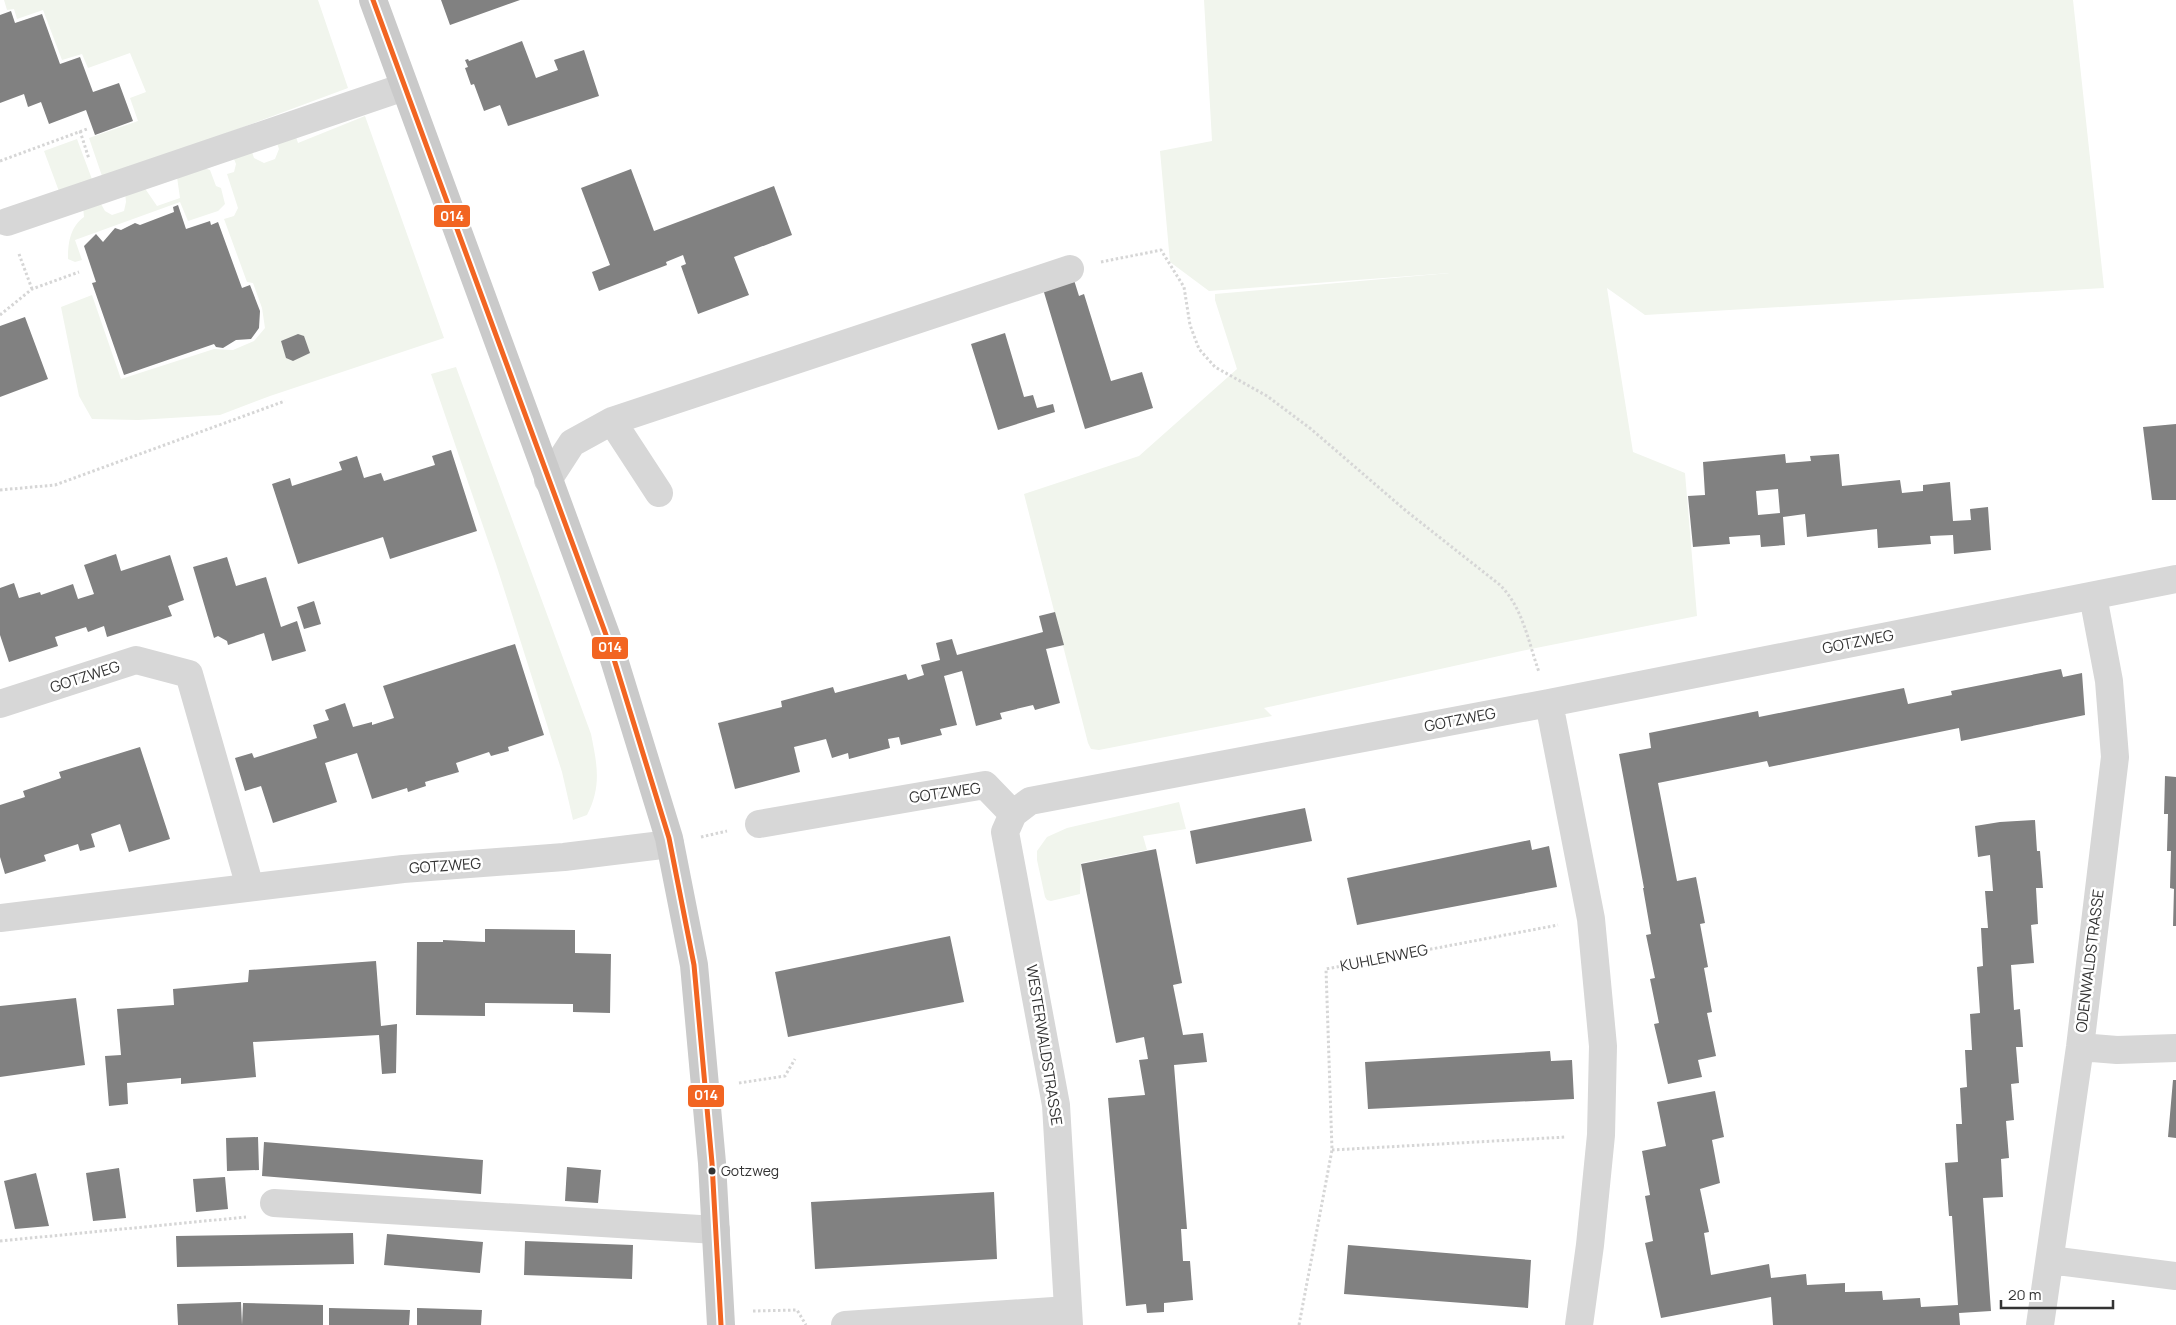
<svg xmlns="http://www.w3.org/2000/svg" width="2176" height="1325" viewBox="0 0 2176 1325" font-family="Manrope,sans-serif">
  <rect width="100%" height="100%" fill="#fff"/>
  <path fill="#f1f5ed" d="M4,0H318L348,88L103,179L89,138L138,121L130,98L146,92L130,53L88,68L82,54L62,60L43,10L17,19L14,9L7,10Z
    M1204,0H2073L2104,288L1645,315L1607,288L1633,452L1685,473L1697,616L1531,649L1264,708L1272,716L1099,750L1091,749L1088,743L1024,494L1139,456L1237,369L1215,300V294L1450,273L1209,291L1170,262L1160,151L1212,141Z
    M365,116L444,338L270,396L220,415L138,420L92,419L79,396L61,307L92,295L121,379L214,349L233,350L254,341L265,328L262,308L253,283L247,282L224,219L234,216L238,208L227,174L234,172L236,164L234,159L252,152L254,158L264,163L275,159L279,149L277,143L296,137L298,143Z
    M77,139L93,182L60,194L44,151Z
    M204,168L210,170L216,186L221,188L225,204L218,211L188,221L180,202L75,240L82,260L75,262L68,259C68,243 70,227 84,217L83,206L101,204L105,211L112,215L124,211L126,202L125,192L144,187L157,206L180,198L177,177Z
    M456,367L591,734C597,764 602,786 587,815L573,820L562,772L496,564L431,374Z
    M1179,802L1186,829L1143,836L1147,850L1081,863L1080,894L1051,901L1047,900L1045,897L1037,860V851L1047,837L1067,828Z"/>
  <path fill="#818181" fill-rule="evenodd" d="M441,0H520L450,25Z
    M11,11L15,23L42,14L60,64L80,57L93,92L119,83L133,121L95,135L86,110L49,124L41,102L28,107L24,94L0,103V15Z
    M522,41L536,78L558,70L554,60L584,50L599,96L508,126L500,105L484,111L474,84L471,85L465,68L468,67L465,60L468,59L469,61Z
    M631,169L654,231L774,186L792,235L734,257L749,295L698,314L681,266L686,264L683,255L666,262L667,265L599,291L592,272L610,265L581,188Z
    M178,205L186,229L210,221L211,225L218,222L242,288L250,285L260,311L259,328L251,339L236,340L223,348L216,347L214,344L124,375L92,283L96,282L84,246L96,234L103,242L115,228L121,230L135,223L140,225L174,212L173,207Z
    M1074,280L1079,296L1084,294L1111,381L1142,372L1153,408L1085,429L1043,289Z
    M25,317L48,379L0,397V326Z
    M1005,333L1024,397L1033,395L1037,408L1053,404L1055,412L998,430L971,344Z
    M298,334L304,336L310,353L293,361L286,358L281,341Z
    M2176,424V500H2152L2143,427Z
    M451,450L477,531L390,559L383,537L298,564L272,484L290,478L292,486L342,470L339,462L357,456L364,478L381,473L384,481L435,465L432,456Z
    M1785,454L1786,463L1811,461L1810,456L1839,454L1842,486L1900,480L1902,493L1923,491V485L1950,482L1953,521L1971,520L1970,509L1988,507L1991,550L1954,554L1953,535L1930,536L1931,544L1878,548L1877,529L1807,537L1805,514L1783,517L1785,545L1761,547L1760,535L1729,537L1730,544L1693,547L1688,496L1705,495L1703,462ZM1778,489L1780,513L1758,515L1756,491Z
    M116,554L121,571L170,555L184,600L168,606L172,616L107,637L104,626L88,632L86,627L55,637L58,646L9,662L0,635V588L14,583L19,598L40,592L41,595L73,584L78,599L94,594L84,565Z
    M227,557L236,586L266,577L281,627L297,621L306,651L272,661L264,633L228,645L227,641L218,636L214,638L193,567Z
    M314,601L321,624L304,629L297,607Z
    M1055,612L1064,645L1046,649L1060,703L1035,710L1033,705L1000,713L1002,719L976,726L962,671L944,676L957,725L940,729L942,735L901,745L899,737L888,739L890,748L849,759L848,753L832,758L826,739L794,747L800,772L735,789L718,723L782,707L781,701L833,687L835,693L906,674L908,680L924,675L921,665L940,660L936,643L952,639L957,655L1043,632L1039,616Z
    M515,644L544,735L508,747L509,751L491,756L489,752L456,763L459,772L425,782L426,786L408,792L407,788L372,799L357,753L325,763L337,802L273,823L261,786L245,791L235,758L252,753L254,758L317,738L313,725L329,720L325,710L345,703L353,727L372,722V725L394,718L383,686Z
    M2061,669L2063,677L2082,673L2085,715L1961,741L1959,728L1769,767L1767,761L1658,783L1677,881L1696,877L1705,923L1700,924L1708,967L1704,968L1712,1012L1707,1013L1716,1056L1698,1060L1702,1077L1668,1084L1654,1024L1659,1023L1650,979L1655,978L1646,935L1651,934L1643,888H1644L1619,754L1651,748L1649,733L1758,711L1759,717L1904,688L1908,704L1952,695L1951,691Z
    M140,747L170,839L129,852L120,824L91,834L95,847L80,851L78,844L44,855L46,861L5,874L0,857V805L25,797L23,791L61,778L59,772Z
    M2165,776L2176,777V926H2173L2174,889L2170,888L2171,851H2167L2168,814H2164Z
    M1305,808L1312,841L1196,864L1190,831Z
    M2035,820L2037,851H2040L2043,888H2036L2038,924L2031,925L2034,963L2011,965L2014,1010L2020,1009L2023,1047H2016L2019,1083L2011,1084L2014,1120L2006,1121L2009,1158L2001,1159L2003,1197L1983,1198L1991,1311L1959,1313L1960,1325H1773L1771,1297L1661,1318L1645,1243L1653,1241L1645,1196L1650,1195L1642,1151L1666,1146L1657,1102L1715,1091L1724,1137L1712,1140L1720,1183L1700,1189L1709,1232L1704,1233L1711,1275L1769,1264L1771,1278L1806,1274L1807,1285L1845,1283V1292L1882,1291L1883,1300L1920,1298L1921,1307L1958,1305L1952,1216H1949L1945,1163L1958,1162L1956,1124H1962L1960,1088L1967,1087L1965,1050H1972L1970,1014L1980,1013L1977,967L1983,966L1981,928H1988L1985,891H1993L1990,855L1978,857L1975,826L2000,822Z
    M1530,840L1532,850L1549,846L1557,887L1357,925L1347,878Z
    M1156,849L1182,983L1173,985L1183,1035L1203,1033L1207,1062L1174,1065L1187,1229H1181L1183,1261H1190L1193,1300L1164,1303V1312L1147,1313L1146,1304L1126,1306L1108,1098L1145,1095L1139,1060L1148,1059L1144,1037L1116,1043L1081,864Z
    M485,929L575,930V953L611,954L610,1013L573,1012V1004L485,1003V1016L416,1015L417,942H443V940L485,942Z
    M950,936L964,1002L788,1037L775,972Z
    M376,961L381,1026L397,1024L396,1073L382,1074L379,1035L253,1042L256,1077L181,1084V1078L127,1083L128,1104L109,1106L105,1056L121,1055L117,1009L174,1005L173,989L248,982L249,970Z
    M76,998L85,1065L0,1077V1006Z
    M1550,1051L1551,1061L1572,1060L1574,1099L1368,1109L1365,1062Z
    M2173,1080H2176V1138L2168,1137Z
    M258,1137L259,1170L227,1171L226,1138Z
    M264,1142L483,1160L481,1194L262,1176Z
    M567,1167L601,1170L598,1203L565,1201Z
    M119,1168L126,1218L93,1221L86,1173Z
    M36,1173L49,1226L15,1229L4,1181Z
    M225,1177L228,1209L196,1212L193,1179Z
    M994,1192L997,1259L815,1269L811,1202Z
    M353,1233L354,1264L177,1267L176,1236Z
    M387,1234L483,1242L480,1273L384,1265Z
    M525,1241L633,1245L632,1279L524,1275Z
    M1348,1245L1531,1260L1528,1308L1344,1294Z
    M241,1302L242,1325H178L177,1304Z
    M243,1303L323,1305V1325H242Z
    M329,1308L410,1310L409,1325H329Z
    M417,1308L482,1310L481,1325H417Z"/>
  <g fill="none" stroke-linecap="round" stroke-linejoin="round">
    <path stroke="#d6d6d6" stroke-width="3" stroke-dasharray="2.5 2.5" stroke-linecap="butt" d="M80,131L89,159
      M0,161L87,129
      M19,254L32,289
      M1101,262L1161,250L1184,287L1190,325L1199,349L1215,367L1267,396L1311,429L1405,510L1500,585C1523,608 1528,641 1539,672
      M0,315L32,289L79,272
      M0,490L55,485L285,401
      M701,837L727,831
      M739,1083L785,1076L795,1059
      M1332,1150L1566,1137
      M0,1241L246,1217
      M753,1311L797,1310L806,1325
      M1299,1325L1332,1150L1326,969L1558,925"/>
    <path stroke="#d7d7d7" stroke-width="28" d="M7,222L404,87
      M612,421L659,493
      M548,480L572,443L612,421L1070,269
      M1549,703L1591,919L1603,1046L1601,1135L1590,1245L1579,1325
      M0,704L136,660L189,674L250,887
      M759,824L985,785L1013,814
      M0,918L403,869L564,857L670,844
      M2080,1047L2117,1050L2176,1048
      M274,1203L716,1230
      M2050,1260L2176,1276
      M845,1325L1068,1310
      M1069,1325L1056,1105L1005,832L1013,814L1030,801L1549,703L2176,579
      M2040,1325L2080,1047L2115,757L2109,681L2093,596"/>
    <path stroke="#cacaca" stroke-width="28" d="M373,0L609,643L669,838L694,965L712,1163L721,1325"/>
    <defs>
      <path id="bus-1" d="M373,0L609,643L669,838L694,965L712,1163L721,1325"/>
    </defs>
    <use href="#bus-1" stroke="#fff" stroke-width="9"/>
    <use href="#bus-1" stroke="#f26522" stroke-width="5"/>
  </g>
  <circle fill="#333" stroke="#fff" stroke-width="2" cx="712" cy="1171" r="4.5"/>
  <g text-anchor="middle" stroke-width="5" stroke-linejoin="round" paint-order="stroke">
    <g font-size="14" fill="#333" stroke="#fff" text-anchor="start">
      <text x="721" y="1176">Gotzweg</text>
    </g>
    <g font-size="15" fill="#333" stroke="#fff">
      <text transform="translate(1858 642) rotate(-11)" y="5">GOTZWEG</text>
      <text transform="translate(85 677) rotate(-18)" y="5">GOTZWEG</text>
      <text transform="translate(1460 720) rotate(-11)" y="5">GOTZWEG</text>
      <text transform="translate(945 793) rotate(-8)" y="5">GOTZWEG</text>
      <text transform="translate(445 866) rotate(-4)" y="5">GOTZWEG</text>
      <text transform="translate(1384 958) rotate(-11)" y="5">KUHLENWEG</text>
      <text transform="translate(2090 961) rotate(-83)" y="5">ODENWALDSTRASSE</text>
      <text transform="translate(1044 1045) rotate(81)" y="5">WESTERWALDSTRASSE</text>
    </g>
  </g>
  <g stroke="#fff" stroke-width="2">
    <rect x="433" y="204" width="38" height="24" rx="5" fill="#f26522"/>
    <rect x="591" y="636" width="38" height="24" rx="5" fill="#f26522"/>
    <rect x="687" y="1084" width="38" height="24" rx="5" fill="#f26522"/>
  </g>
  <g font-size="14" text-anchor="middle" font-weight="bold" fill="#fff">
    <text x="452" y="221">014</text>
    <text x="610" y="652">014</text>
    <text x="706" y="1100">014</text>
  </g>
  <path d="M2001 1300v8h112v-8" fill="none" stroke="#333333" stroke-width="2.5"/>
  <text x="2008" y="1300" font-size="15" fill="#333333" stroke="#ffffff" stroke-width="4" paint-order="stroke">20 m</text>
</svg>
